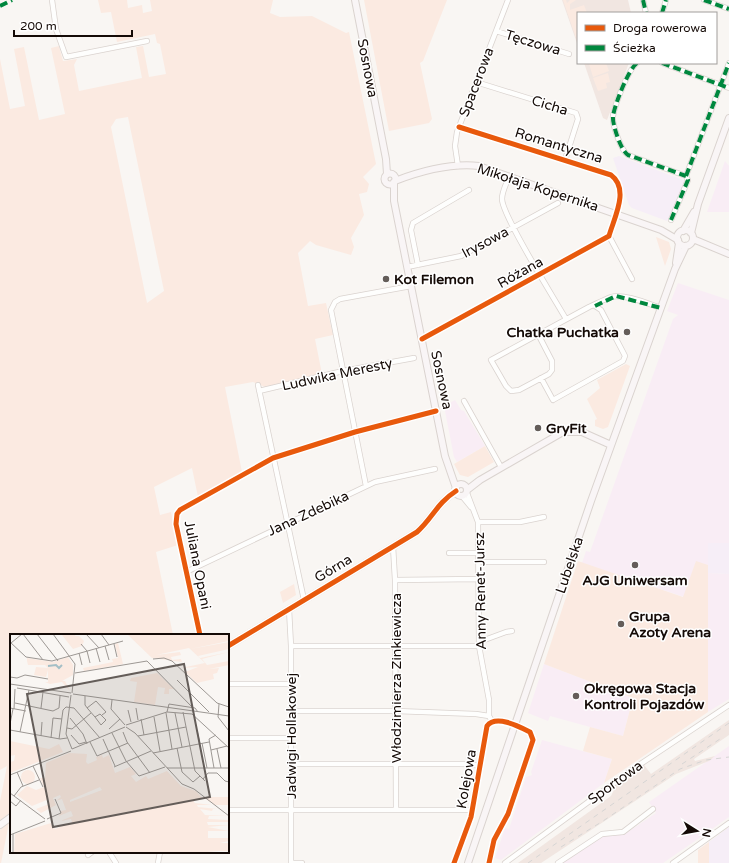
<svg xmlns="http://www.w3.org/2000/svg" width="729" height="863" viewBox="0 0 729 863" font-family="'Varela Round',sans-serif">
  <rect width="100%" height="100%" fill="#f9f6f3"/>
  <path fill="#f9edf5" d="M725,161L729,166V212H707Z
    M678,283L729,300V543H708V565L696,562L684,597L582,563L586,551L590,552L673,319L678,315L667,311Z
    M455,400L461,410L464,411L485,446L457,462L454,457L444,406Z
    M708,573L729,574V699L708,712Z
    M544,664L633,698L623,736L550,716L548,721L528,713Z
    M542,740L612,759L604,783L501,860L495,858L505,828L509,829L526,777L532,775L531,772Z
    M729,746V817L698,839L663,863H562L604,836L625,834L656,813L649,802Z"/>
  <path fill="#f6eef7" d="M619,156L686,181L667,221L632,208L629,205L613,158Z
    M708,543H729V574L708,573Z
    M729,827V863H709V842Z"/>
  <path fill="#f1e6e1" d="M562,0H628L631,13H578V46Z
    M584,63H629L607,120L603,118Z
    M729,720V735L694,759L695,761L715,756L709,761L676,774L541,863H518L611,796L617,784L644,765L651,774Z"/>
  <path fill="#fbeae1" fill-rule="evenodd" d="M98,0H127L128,8L142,5L143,13L152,11L150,0H273L270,13L280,17L312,16L346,33L349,32L376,164L363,177L369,184L367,192L359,194L364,215L351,238L354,247L351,255L316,245L310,241L298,253L308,306L326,303L333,335L315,339L322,374L265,387L253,382L225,387L242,472L198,497L192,468L154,487L160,515L171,512L178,545L156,552L173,635H11V812L0,820V801L7,766L0,770V59L10,109L25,106L14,49L24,47L39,120L65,114L51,48L59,46L63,61L77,59L74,65L79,91L142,78L136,47L143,46L149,77L166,74L160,44L157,43L155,34L117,42L111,12L101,13ZM128,117L164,291L147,303L111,127L116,119Z
    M364,0H447L423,61L420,63L432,119L429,123L389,131Z
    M563,0H566L567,3L570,0H576L570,4V10L584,5L587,13H578V44Z
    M585,63H606L609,71L593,77L589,64L585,65Z
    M608,73L610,82L606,83L607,88L598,91L593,78Z
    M656,237L669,242L671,249L665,266Z
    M626,364L630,366L608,427L603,429L595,426V420L597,419L587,399L600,388L597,380Z
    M485,446L494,462L468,477L460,475L454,464Z
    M578,561L683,597L696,561L708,565V712L604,783L612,759L583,751L590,727L623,736L633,698L544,664Z
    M294,584L296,595L283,603L280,592Z
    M9,823L1,863H0V830Z
    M709,842V863H698V850Z"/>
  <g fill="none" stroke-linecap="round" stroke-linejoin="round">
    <defs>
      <path id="street" d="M52,0L56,29L66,57L147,41
        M643,0L646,13
        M704,0L729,9
        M662,13L666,0
        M496,31L569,54
        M637,63C628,70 615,104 613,116C612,124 621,151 628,155L686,176
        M662,63L729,88
        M476,82L576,113L578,119L565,160
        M458,166L455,146L457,132L508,0
        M509,176C507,183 502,191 502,199C502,215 555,300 566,319
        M671,220L688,180L686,176L729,63
        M609,236L632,279
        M418,265L411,230L413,223L469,190
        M407,267L461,256L558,203
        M538,334L552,361V370L549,374L519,390L511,391L506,386L491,360L589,307C596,304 603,300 611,297C623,293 649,304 661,308
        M422,339L609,236C614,218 630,189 611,175L459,127
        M541,378L553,400L623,361L625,356L623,352L601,310L595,306
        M258,385L304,600
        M259,391L343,371L414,358
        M464,401L501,467
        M366,486L331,310L335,302L340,299L411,286
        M467,493L478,522L479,646L489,700V716L492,721
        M462,496L471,507
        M478,522H520L544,517
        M393,546L395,580L396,809
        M449,553H479
        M479,562H544
        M186,572L375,482L435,469
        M395,580L479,579
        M289,609L291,646V863H302
        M200,635L176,524L177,514L180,510L273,458L355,432L436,411
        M479,642L506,632L512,631
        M291,646H479
        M229,684H291
        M291,711H396L476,714L489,716
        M228,738H291
        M291,764H469L480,766
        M228,810H473
        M109,852L116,863
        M88,855L92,852
        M158,863L160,852
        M454,863L471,817L487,726C496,714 520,727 530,732L533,740L508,814L494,840L489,863
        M505,863L636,767L729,705
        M558,863L602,834L623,832L653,809
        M673,863L729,823"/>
      <path id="secondary" d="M355,0L386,159L387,174
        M384.5 179a5.5 5.5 0 1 1 11 0a5.5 5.5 0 1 1-11 0Z
        M395,181C421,171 451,163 479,166L661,230L678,240
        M394,182V201L445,456L456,488
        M677 238a8 8 0 1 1 16 0a8 8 0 1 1-16 0Z
        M683,231L694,212
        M691,233L698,204L729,118
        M693,239L729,254
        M676,263L679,243
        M455 490a6 6 0 1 1 12 0a6 6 0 1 1-12 0Z
        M467,490L480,480L563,432H582L611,445
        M228,646L417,532C432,519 437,503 456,491
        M0,825L11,817
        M468,863L591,501L675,269L686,246"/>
    </defs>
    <use href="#street" stroke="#dad3cf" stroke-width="6"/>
    <use href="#secondary" stroke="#dad3cf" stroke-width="8"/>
    <use href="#street" stroke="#fefefd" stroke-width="4.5"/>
    <use href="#secondary" stroke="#f9f5f6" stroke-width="6"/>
    <path stroke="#d6d5d4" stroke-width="1" stroke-dasharray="5 5" stroke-linecap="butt" d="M682,764L723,737
      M561,847L603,821L680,769L706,760L729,757
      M528,863L729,723"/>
    <path stroke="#00873e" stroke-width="4" stroke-dasharray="8 4" stroke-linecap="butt" d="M643,0L646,13
      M704,0L729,9
      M0,6L12,0
      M662,13L666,0
      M637,63C628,70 615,104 613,116C612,124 621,151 628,155L686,176
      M662,63L729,88
      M671,220L688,180L686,176L729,63
      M595,306L616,296L661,308"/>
    <defs>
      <path id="cycleway" d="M422,339L609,236C614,218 630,189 611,175L459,127
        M200,635L176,524L177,514L180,510L273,458L355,432L436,411
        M228,646L417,532C432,519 437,503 456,491
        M454,863L471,817L487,726C496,714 520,727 530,732L533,740L508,814L494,840L489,863"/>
    </defs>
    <use href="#cycleway" stroke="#fff" stroke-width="8"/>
    <use href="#cycleway" stroke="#e8590c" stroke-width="5"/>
  </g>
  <g fill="#645d59" stroke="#fff" stroke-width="1.5">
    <circle cx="386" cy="279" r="4"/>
    <circle cx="627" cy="332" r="4"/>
    <circle cx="538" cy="428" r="4"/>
    <circle cx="635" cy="565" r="4"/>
    <circle cx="621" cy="624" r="4"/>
    <circle cx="576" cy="696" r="4"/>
  </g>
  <g text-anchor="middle" stroke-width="3" stroke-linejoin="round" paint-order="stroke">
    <g font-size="14" fill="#140a06" stroke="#fff">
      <text transform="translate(533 42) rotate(17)" y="5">Tęczowa</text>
      <text transform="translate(368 68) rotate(79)" y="5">Sosnowa</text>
      <text transform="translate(476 82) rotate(-69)" y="5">Spacerowa</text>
      <text transform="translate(550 105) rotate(17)" y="5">Cicha</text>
      <text transform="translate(559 145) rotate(17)" y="5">Romantyczna</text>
      <text transform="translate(538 187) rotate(18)" y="5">Mikołaja Kopernika</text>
      <text transform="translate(485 242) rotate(-28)" y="5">Irysowa</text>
      <text transform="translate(520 272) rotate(-29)" y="5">Różana</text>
      <text transform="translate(337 374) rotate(-12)" y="5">Ludwika Meresty</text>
      <text transform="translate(442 380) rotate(78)" y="5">Sosnowa</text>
      <text transform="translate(308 513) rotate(-25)" y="5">Jana Zdebika</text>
      <text transform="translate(198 565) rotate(79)" y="5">Juliana Opani</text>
      <text transform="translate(569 565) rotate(-71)" y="5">Lubelska</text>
      <text transform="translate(333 568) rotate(-31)" y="5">Górna</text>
      <text transform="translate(480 591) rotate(-91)" y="5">Anny Renet-Jursz</text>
      <text transform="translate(396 678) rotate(-90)" y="5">Włodzimierza Zinkiewicza</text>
      <text transform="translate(291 736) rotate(-90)" y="5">Jadwigi Hollakowej</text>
      <text transform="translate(466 779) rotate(-80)" y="5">Kolejowa</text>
      <text transform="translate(615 782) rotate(-36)" y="5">Sportowa</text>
    </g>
    <g font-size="14" font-weight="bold" fill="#140a06" stroke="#fff" text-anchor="start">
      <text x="394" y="284">Kot Filemon</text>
      <text x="619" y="337" text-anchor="end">Chatka Puchatka</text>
      <text x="546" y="433">GryFit</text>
      <text x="635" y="585" text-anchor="middle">AJG Uniwersam</text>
      <text x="629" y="621">Grupa<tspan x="629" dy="16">Azoty Arena</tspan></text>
      <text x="584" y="693">Okręgowa Stacja<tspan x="584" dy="16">Kontroli Pojazdów</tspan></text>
    </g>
  </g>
  <g transform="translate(10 634)">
    <rect width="219" height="219" fill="#f9f6f3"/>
    <path d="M66,0L65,2H69L74,7L72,12L63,15L52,1ZM117,0H219V7L180,15L219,8V15L188,22L190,24L219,18L192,25L197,31L219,27V31L199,35L209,34L207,39L203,40L204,45L187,49L175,38L188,33L171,34L195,29L179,14L146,21L170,18L171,21L161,23L162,26L171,25L172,28L142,24ZM108,9L113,30L74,37L73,34L103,28L102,25L108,24L105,10ZM58,23L63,31V41L52,47H55L60,57L52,48L40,50L35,48H38V36L36,43L24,41L26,33L38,34L35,31H18L17,27V24L43,28ZM147,39L164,55H159V60H154L155,54L148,53L145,71L124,68L127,48L120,47L121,44ZM0,107L39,115L49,110L53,118L0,139V128L4,127L5,121L0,122ZM59,119L77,120L76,128L78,130L87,126L86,123L92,121L93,124L99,121L105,139L120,133L126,140L121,142L126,148L136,142L138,145L157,137L171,152L186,157L193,165H182L185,169L202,171H187L188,173L208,175H203L202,177L190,175L195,181L218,182H199L198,185L219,186V188H197L198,191H219L198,193L219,197H198V204H219V207L210,209H219V217H198L219,219H4L5,200L41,189L45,195L62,188L61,185L50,187L63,182L61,177L49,182L51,177L56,176L52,165L46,167L51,163L50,161L43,164L46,171L31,179L26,175L39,170V165L22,172L7,161L17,152L26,156L34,153L30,144H35L36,129ZM90,153L92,156L60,168V166ZM11 143a7 7 0 1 1 14 0a7 7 0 1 1-14 0ZM192,163H219V171H205Z" fill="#fbeae1" fill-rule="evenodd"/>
    <path fill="none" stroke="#a4bfc6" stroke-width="2" d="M38,32L46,31L49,34L52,31"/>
    <path fill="none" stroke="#9d9894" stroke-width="1" d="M13,0L33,26M27,0L48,27M43,0L65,30L62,59M76,0L89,14M91,0L99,11M0,8L16,23L42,27L113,7M1,9L12,0M71,10L77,17L80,29M104,10L107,23M95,12L99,26M86,14L90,28M69,19L72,31M143,25L154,24L162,27L207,69L219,73M65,39L137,27L183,74M0,43L7,44L15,41L38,45M167,46L199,78M0,50L61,59M7,54L59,63M63,60L219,82M61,61L56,100L62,115M75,62V71L78,75L85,83L91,91L96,86L90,80L85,83M102,66L101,75L115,91M5,69L43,77L49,74L50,62M209,70L208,83L219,97M0,74L16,77M31,74L33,58M77,74L86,67L96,78L92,81M126,74L128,86M4,75L5,55M118,76L121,88M157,78L159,70L185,74L188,78M173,78L185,137L195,147M156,79L162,115M165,79L172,113M144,83L150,117M60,84L73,100L77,110M131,85L134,101M0,90L3,75M116,91L157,78L182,80L219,114M116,93L125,99L172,150L184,155L219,182M57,94L62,95L81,79M99,95L110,85M0,96L50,105L57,104M187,96L190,110M10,98L19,56M113,98L117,108L140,139M102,99L116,127L129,142L155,133M61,101L69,110L76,108M31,102L32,88M128,102L176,93M41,104L43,84L52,85M49,105L53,76L56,73L64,74L90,104M93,105L105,132M80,108L87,122L118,109M192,109L197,134M167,114L172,138L183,148L190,142M62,115L115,93M207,115L211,134M201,116L217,112M143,119L199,108M23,132L33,153M104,133L141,117M157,134H219M204,134L199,105L206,101M7,138L13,152M0,141L61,117M193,145L198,139H207L215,147L219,148M0,159L35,185M4,162L11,153L29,146M0,167L6,172L11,166M37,185L51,179L45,165M0,201L35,187M3,219V200"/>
    <path fill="#645d59" fill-opacity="0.15" stroke="#645d59" stroke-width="2" d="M174,30L200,163L43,193L17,60Z"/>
    <rect width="219" height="219" fill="none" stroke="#140a06" stroke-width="2"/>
  </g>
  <rect x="577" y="12" width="140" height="52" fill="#ffffff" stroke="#a19d9b"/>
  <rect x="585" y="25" width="20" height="6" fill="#e8590c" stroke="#a19d9b"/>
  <text x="613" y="32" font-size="12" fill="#140a06">Droga rowerowa</text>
  <rect x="585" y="45" width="20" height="6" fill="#00873e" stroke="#a19d9b"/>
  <text x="613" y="52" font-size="12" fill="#140a06">Ścieżka</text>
  <g transform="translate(697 831) rotate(101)" stroke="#ffffff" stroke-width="3" paint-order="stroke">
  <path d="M0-3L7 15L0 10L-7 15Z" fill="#140a06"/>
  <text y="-6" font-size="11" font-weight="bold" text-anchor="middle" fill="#140a06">N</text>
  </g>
  <path d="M14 30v6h118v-6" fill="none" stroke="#140a06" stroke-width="2"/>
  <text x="20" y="30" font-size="12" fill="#140a06" stroke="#ffffff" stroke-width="3" paint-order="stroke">200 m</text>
</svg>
